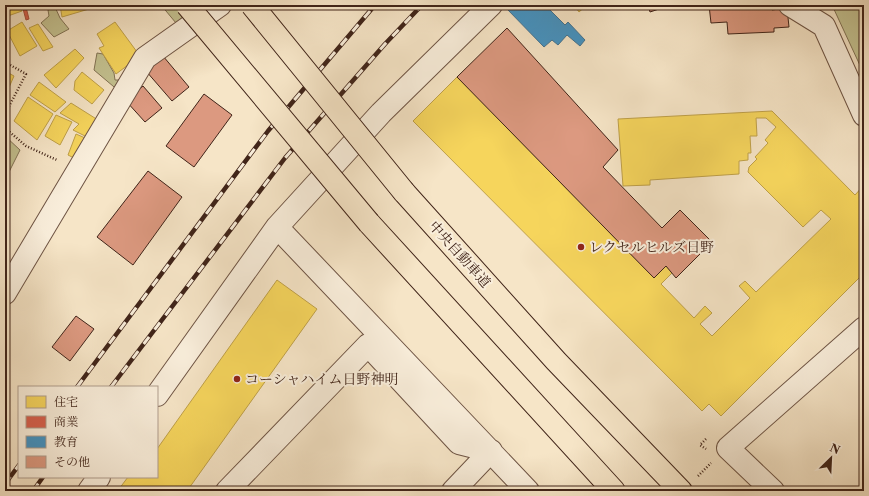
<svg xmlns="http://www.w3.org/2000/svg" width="869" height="496" viewBox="0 0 869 496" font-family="'Libre Caslon Text','Noto Serif JP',serif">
  <rect width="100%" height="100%" fill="#f6e5c7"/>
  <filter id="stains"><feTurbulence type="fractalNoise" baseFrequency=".005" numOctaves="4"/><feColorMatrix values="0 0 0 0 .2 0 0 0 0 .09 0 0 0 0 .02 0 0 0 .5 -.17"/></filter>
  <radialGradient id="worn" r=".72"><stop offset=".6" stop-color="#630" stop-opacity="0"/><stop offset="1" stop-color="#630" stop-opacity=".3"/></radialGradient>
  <path fill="#c4c291" stroke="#827355" d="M161,5H205L176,23Z
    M832,5H864V74Z
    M55,7L60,18L69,29L54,37L41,23L49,16L48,10Z
    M97,53L103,54L114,73L115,80H126L120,92L94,70Z
    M5,136L20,150L6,178L5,177Z"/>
  <path fill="#f6d55c" stroke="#bfa048" d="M5,5H20L22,11L5,17Z
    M60,5H90L89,9L62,17Z
    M574,5H587L579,12Z
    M22,22L37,46L20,56L7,31Z
    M115,22L140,56L116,74L99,48L104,46L97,34Z
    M38,24L53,47L43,51L29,28Z
    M75,49L84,58L56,88L44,75Z
    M5,71L14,76L7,92L5,90Z
    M82,72L104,90L92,104L74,90L75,81Z
    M457,77L654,278L666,266L672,273L661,284L694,318L705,306L712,313L700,324L712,336L750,298L739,286L745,281L756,292L831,219L821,210L803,227L748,172L749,167L757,159L755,157L768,143L765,140L776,127L766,118H756L757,136H750L751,153H748V160L739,161V174L650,180V185L623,186L618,119L772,111L855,195L864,185V273L721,416L709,404L702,411L413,121Z
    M39,82L66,102L55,112L30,95Z
    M28,97L53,114L37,140L14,121Z
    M71,103L98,120L87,137L73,130L79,124L60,113Z
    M56,115L72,122L60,145L45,136Z
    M76,134L92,141L76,159L68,155Z
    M277,280L317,309L187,491H121L119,489L128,477H157V449Z"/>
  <path fill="#d6604d" stroke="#a94e3d" d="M22,5H32L26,7L29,19L26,20Z"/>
  <path fill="#4393c3" stroke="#427290" d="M511,5H545L565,25L568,22L585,40L580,46L567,35L558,45L552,40L544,47L507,9Z"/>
  <path fill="#dc9980" stroke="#402419" d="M648,5H671L650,12Z
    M709,5H771L772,10L787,8L789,27L774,28V32L728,34L727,22L711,23Z
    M507,28L618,150L603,167L662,228L680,210L712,242L676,278L666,266L654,278L457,77Z
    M163,56L189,87L172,101L146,71Z
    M143,86L162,108L145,122L126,101Z
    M204,94L232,115L194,167L166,146Z
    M148,171L182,197L133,265L97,237Z
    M76,316L94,329L70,361L52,347Z"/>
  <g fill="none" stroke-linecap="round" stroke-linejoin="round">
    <defs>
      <path id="minor" d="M790,5L824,26L864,115
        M277,227L528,491
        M5,293L145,58L220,5
        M157,395L277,227L381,113L491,5
        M89,491L99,477
        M227,491L368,345L459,443L491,451
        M453,491L491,451
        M773,491L728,448L864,328"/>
      <path id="highway" d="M404,192L556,361L681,491
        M369,223L614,491"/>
    </defs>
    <use href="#minor" stroke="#6e5444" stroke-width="24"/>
    <use href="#highway" stroke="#402419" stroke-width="24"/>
    <path stroke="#402419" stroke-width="2.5" stroke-dasharray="1 2" stroke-linecap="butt" d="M5,62L26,74L5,114
      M5,128L26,146L57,160
      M706,439L700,445L706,449
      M698,476L711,463"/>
    <use href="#minor" stroke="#f9eedb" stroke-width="22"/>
    <use href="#highway" stroke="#f6e5c7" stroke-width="22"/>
    <defs>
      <path id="rail" d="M77,387L268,131L375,5
        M111,387L285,158L385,44L422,5
        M5,484L19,465
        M33,491L43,477"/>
    </defs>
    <use href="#rail" stroke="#402419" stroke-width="4.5"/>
    <use href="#rail" stroke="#f9eedb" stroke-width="3" stroke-dasharray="9" stroke-linecap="butt"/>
    <defs>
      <path id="highway-bridge" d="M187,5L369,223
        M252,5L404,192"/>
    </defs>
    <use href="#highway-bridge" stroke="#402419" stroke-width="24" stroke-linecap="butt"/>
    <use href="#highway-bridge" stroke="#f6e5c7" stroke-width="22"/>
  </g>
  <g fill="#8f2418" stroke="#f9eedb" stroke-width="1.5">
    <circle cx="581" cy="247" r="4"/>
    <circle cx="237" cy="379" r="4"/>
  </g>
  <g text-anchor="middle" stroke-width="4" stroke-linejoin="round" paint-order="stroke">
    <g font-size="14" fill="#402419" stroke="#f9eedb" text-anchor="start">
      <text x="589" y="252">レクセルヒルズ日野</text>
      <text x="245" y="384">コーシャハイム日野神明</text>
    </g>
    <g font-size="14" fill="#402419" stroke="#f9eedb">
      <text transform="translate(460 254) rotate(48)" y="5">中央自動車道</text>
    </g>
  </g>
  <rect width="869" height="496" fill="none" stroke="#f6e5c7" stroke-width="20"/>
  <rect x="6" y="6" width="857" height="484" fill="none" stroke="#402419" stroke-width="2"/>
  <rect x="10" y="10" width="849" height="476" fill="none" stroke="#402419"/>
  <rect x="18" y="386" width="140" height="92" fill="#f9eedb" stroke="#af9d8d"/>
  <rect x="26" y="396" width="20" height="12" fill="#f6d55c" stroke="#af9d8d"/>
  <text x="54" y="406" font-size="12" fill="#402419">住宅</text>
  <rect x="26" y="416" width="20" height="12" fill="#d6604d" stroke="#af9d8d"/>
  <text x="54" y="426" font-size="12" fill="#402419">商業</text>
  <rect x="26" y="436" width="20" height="12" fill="#4393c3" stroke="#af9d8d"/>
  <text x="54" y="446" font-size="12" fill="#402419">教育</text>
  <rect x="26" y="456" width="20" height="12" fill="#dc9980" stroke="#af9d8d"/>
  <text x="54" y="466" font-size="12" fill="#402419">その他</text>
  <g transform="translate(831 458) rotate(24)" stroke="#f9eedb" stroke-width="3" paint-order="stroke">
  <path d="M0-3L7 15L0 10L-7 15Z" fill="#402419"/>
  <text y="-6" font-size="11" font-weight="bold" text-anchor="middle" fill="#402419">N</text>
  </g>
  <rect width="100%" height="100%" filter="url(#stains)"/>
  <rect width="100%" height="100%" fill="url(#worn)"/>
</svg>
